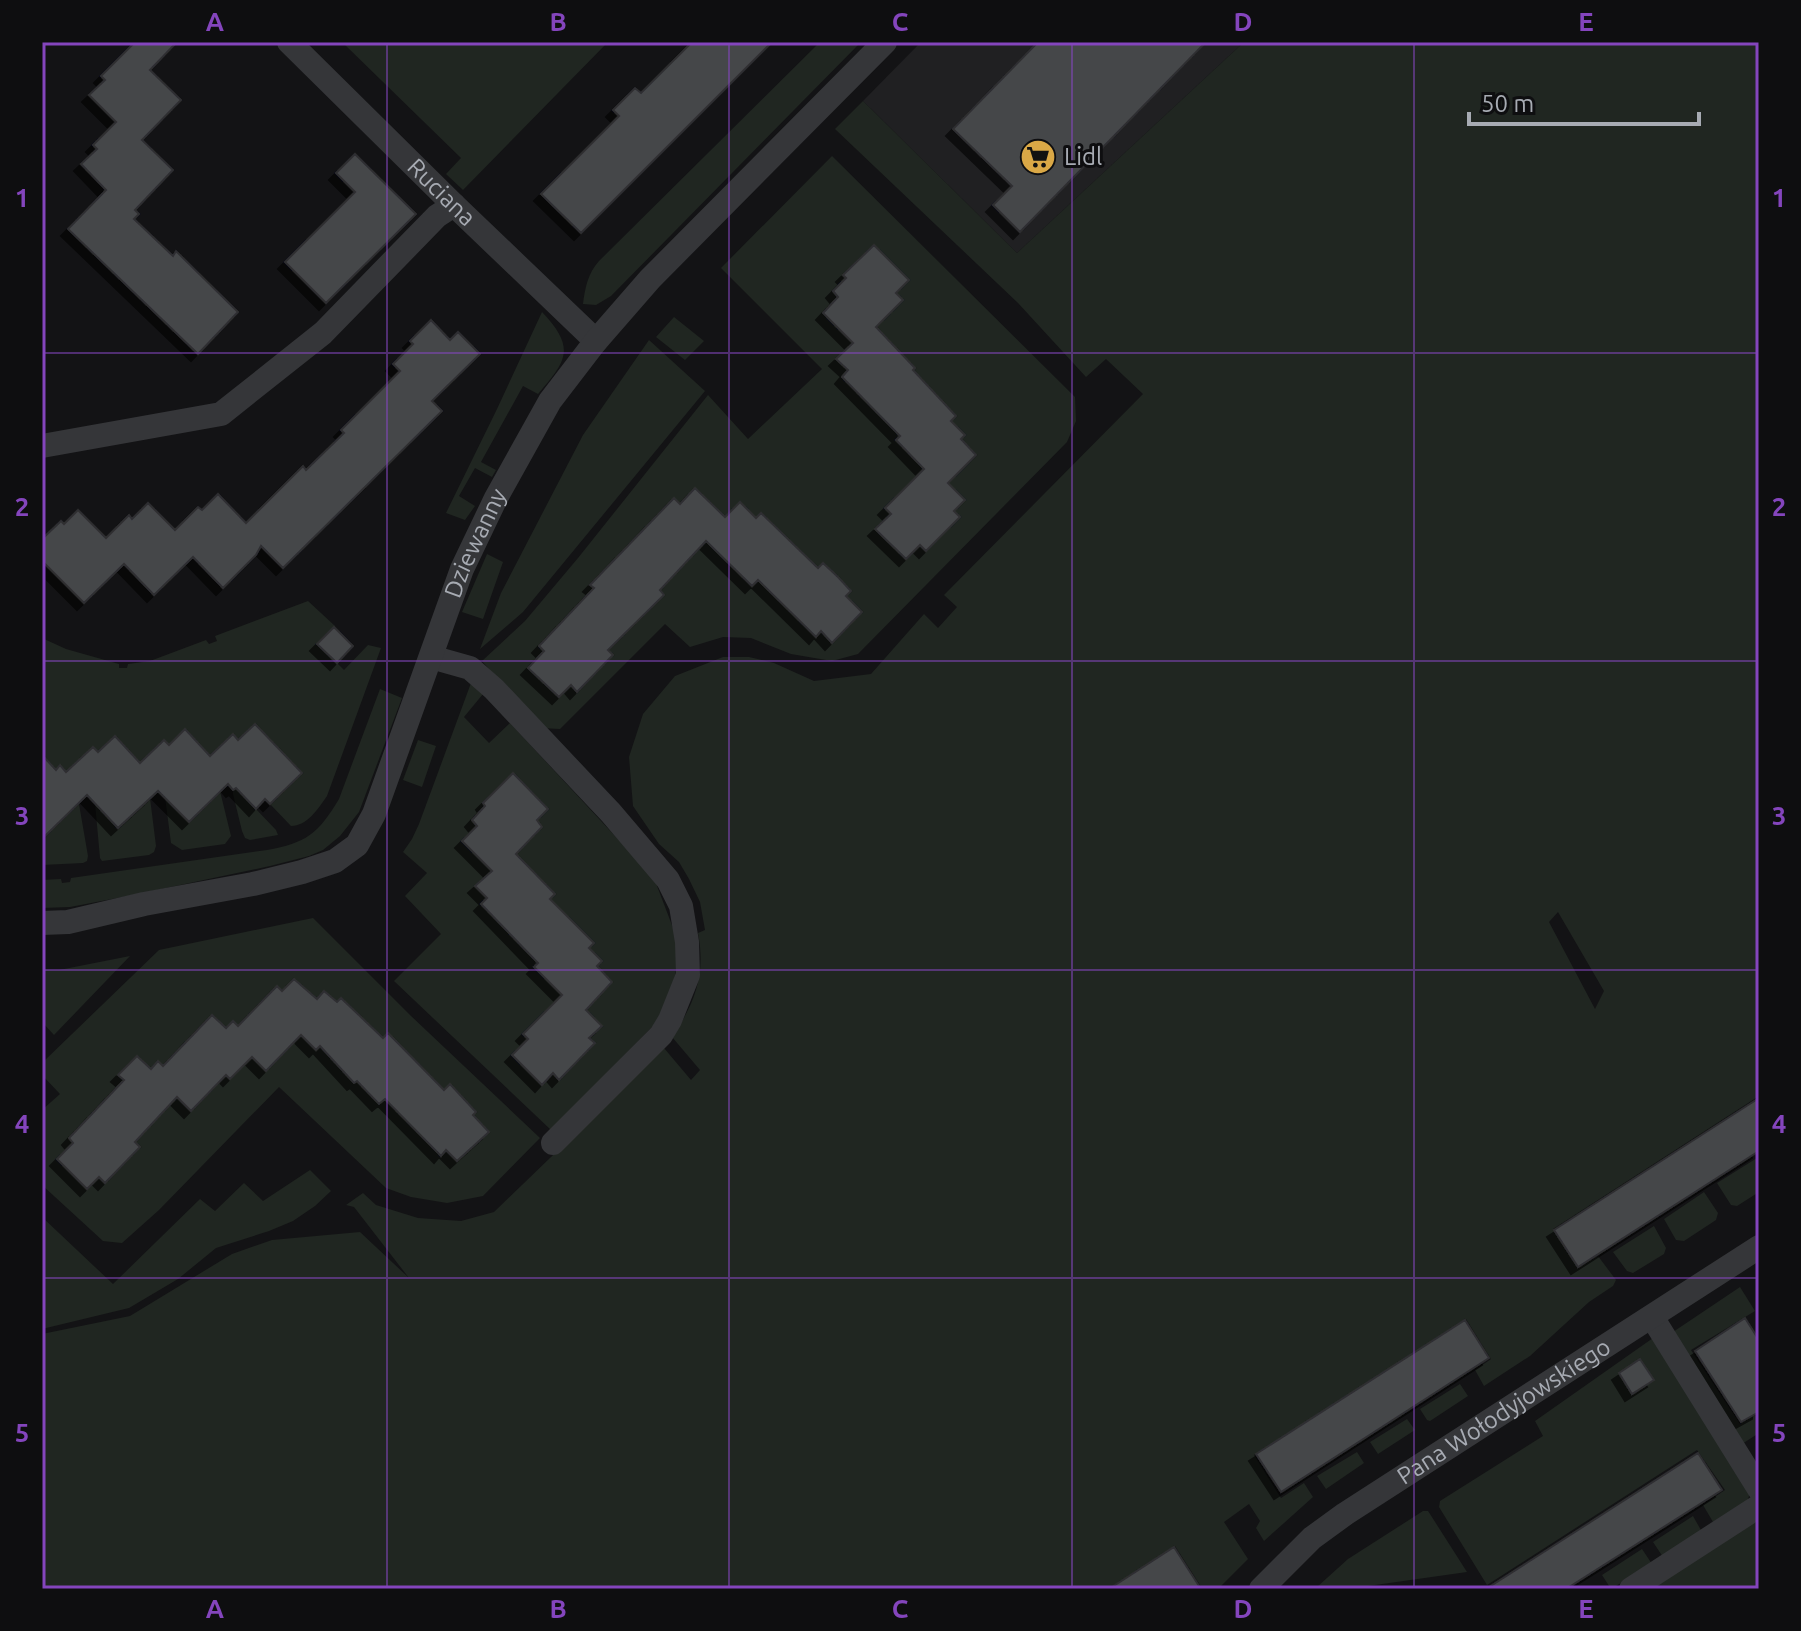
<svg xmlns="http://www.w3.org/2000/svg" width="1801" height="1631" viewBox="0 0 1801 1631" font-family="Ubuntu,sans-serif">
  <defs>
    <filter id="shadow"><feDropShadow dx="-7" dy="7" stdDeviation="0" flood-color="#0009"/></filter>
  </defs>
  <rect width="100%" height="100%" fill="#131315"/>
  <path fill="#202022" d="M921,42H1244L1017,253L863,101Z"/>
  <path fill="#202621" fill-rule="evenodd" d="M342,42H608L463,190L446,174L461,158Z
    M820,42H861L611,296L596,305L583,304C585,288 588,273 599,261Z
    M1244,42H1759V1096L1553,1229L1578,1268L1598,1256L1616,1280L1613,1286L1589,1302L1530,1356L1484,1386L1475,1370L1491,1359L1466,1319L1254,1455L1281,1498L1304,1483L1313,1497L1264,1541L1256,1528L1260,1521L1249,1504L1224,1522L1248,1559L1218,1589H1195L1200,1585L1175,1546L1108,1589H45L42,1583V1334L130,1316L232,1254L272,1240L360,1232L409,1278L354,1207L346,1205L363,1193L376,1205L418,1218L461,1221L494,1212L664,1048L691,1080L700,1070L672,1037C695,1003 706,975 698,933L705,930L700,902L689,879L679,862L659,844L633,806L629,757L643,714L675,676L723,657H749L774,663L814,681L871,674L924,614L938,628L957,607L944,595L1143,394L1106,359L1086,377L1018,303L835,129L863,101L1017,253ZM1558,912L1604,991L1595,1009L1549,922Z
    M832,156L1075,397L1076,421L1067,442L858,654L832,661L791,654L751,638L723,637L690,647L665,624L560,729L541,728L482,661L525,621L578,558L708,395L748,439L822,369L721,268Z
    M542,312C576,348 567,360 538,394L523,386L481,462L496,470L492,477L475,468L459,496L475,506L465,520L446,513L497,409Z
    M674,317L704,341L685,360L656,337Z
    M649,340L705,391L523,612L480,649L501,593L583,435Z
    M487,554L503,562L483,619L462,612Z
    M308,601L335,626L318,644L344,670L368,645L381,648L327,796C318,809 307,826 291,826L270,804L302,773L255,724L238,740L232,735L206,759L185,730L169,745L138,766L98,752L93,747L66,772L60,766L56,770L42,755V638L66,649L119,664V668H127L128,664L150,661L206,640L209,644L217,641L215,636Z
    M471,683L483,694L464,717L489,743L510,723L654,878L678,941L676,970L671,997L653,1026L551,1130L394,981L441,934L405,896L427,873L403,852L412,839L419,824Z
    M380,689L402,698L359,812L340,836L323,850L309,856L270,866L128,896L70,907L42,908V880L61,879L62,883L70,882L71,878L267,850C306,843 318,834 339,799Z
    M418,740L436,746L422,787L403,780Z
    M236,788L276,830L278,835L250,840L245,838L242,831L233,794V790Z
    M220,791L231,836L225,844L182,850L171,843L165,797Z
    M150,798L156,846L154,852L149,855L102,861L100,858L95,803L119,828Z
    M79,804L88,856L87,861L83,863L42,865V838Z
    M313,918L410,1015L540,1138L483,1196L447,1203L411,1197L386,1188L279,1087L159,1210L122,1243L103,1241L42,1185V1110L60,1094L42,1075V1063L159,950Z
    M130,956L54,1035L42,1022V970H59Z
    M1757,1158L1759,1162V1192L1737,1206L1731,1205L1717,1183Z
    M310,1170L331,1191L315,1206L293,1221L269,1231L216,1248L178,1279L129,1308L42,1329V1217L113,1284L200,1199L215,1211L244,1183L263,1201Z
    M1704,1192L1718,1213L1716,1220L1684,1241L1676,1240L1664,1219Z
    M1654,1226L1666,1248L1664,1254L1633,1273L1627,1271L1613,1252Z
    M1740,1287L1755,1311L1691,1350L1740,1424L1759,1413V1433L1742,1444L1673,1332Z
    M1653,1338L1750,1489L1749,1496L1747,1502L1713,1522L1703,1505L1725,1490L1697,1450L1487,1585L1439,1507L1440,1501L1543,1436L1535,1421Z
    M1460,1384L1468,1396L1430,1421L1427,1420L1420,1409Z
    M1407,1419L1415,1430L1378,1454L1370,1442Z
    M1357,1452L1364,1463L1326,1489L1317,1476Z
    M1423,1511H1428L1430,1514L1467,1572L1347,1589H1324L1317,1587L1348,1559Z
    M1693,1516L1702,1532L1663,1557L1653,1542Z
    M1759,1522V1589H1647L1750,1523Z
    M1642,1549L1652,1564L1611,1589L1602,1575Z"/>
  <path fill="#45464a" stroke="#2e2e30" stroke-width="2" filter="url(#shadow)" d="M135,42H177L150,70L181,100L142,140L173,170L135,210L139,214L134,219L173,256L176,251L238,312L198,354L68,229L106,190L81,164L97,149L93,145L116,122L89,95L105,80L101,76Z
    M692,42H772L581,233L541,194L619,116L613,110L635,88L641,93Z
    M1038,42H1206L1020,232L993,205L1012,186L953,129Z
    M355,154L416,214L326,303L285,262L355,192L336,173Z
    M874,245L909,280L896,293L903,300L876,327L915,368L913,370L956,416L951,421L965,435L961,439L976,455L948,483L965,500L954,511L960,517L926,551L920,545L906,559L875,529L891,514L885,508L924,469L896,440L900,436L842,377L848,370L836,359L853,343L823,313L838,297L833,291L846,278L843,275Z
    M431,320L450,340L458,332L480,354L432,401L442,411L283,568L261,546L256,555L223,588L193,557L154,595L124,564L84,603L42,561V539L61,521L64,524L78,510L106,538L129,515L132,519L148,503L175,530L198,507L202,510L218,494L246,523L303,466L306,470L344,433L341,430L400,371L393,364L413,344L410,341Z
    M695,488L725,517L740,502L756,518L761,513L818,568L823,563L838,577L851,591L846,596L862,612L832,643L821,631L816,637L758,580L752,586L706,541L660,590L664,595L608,650L613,655L577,692L571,685L559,697L528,668L544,651L539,646L594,588L590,585L674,498L680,504Z
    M334,627L353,646L337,663L317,644Z
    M255,724L302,773L270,804L265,799L256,809L236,788L233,790L228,784L189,822L158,791L118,828L87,795L42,839V755L56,770L60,765L66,772L93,747L98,752L115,736L140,763L164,740L169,745L185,729L210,756L233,734L238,740Z
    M513,773L548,809L537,820L542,827L516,854L555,894L550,899L594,943L589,948L602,961L597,966L612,982L586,1010L602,1026L589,1038L595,1043L559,1080L553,1073L542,1085L512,1055L528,1039L523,1034L562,995L534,967L538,963L481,904L487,898L475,886L492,871L462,841L477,826L472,820L485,806L483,803Z
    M294,979L317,999L324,991L337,1002L341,998L383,1038L388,1033L444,1090L450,1084L476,1112L473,1115L489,1132L457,1161L446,1150L441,1156L385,1099L379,1104L357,1081L354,1083L320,1046L316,1050L301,1035L266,1071L252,1057L230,1079L226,1075L191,1111L177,1097L135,1142L140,1147L105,1183L99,1177L87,1189L57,1159L73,1143L69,1138L124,1080L118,1075L137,1056L151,1069L158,1061L163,1066L212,1015L226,1028L233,1021L238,1026L277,986L282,991Z
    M1759,1098V1151L1578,1267L1554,1230Z
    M1745,1318L1759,1340V1412L1741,1422L1695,1351Z
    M1465,1320L1489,1358L1281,1492L1256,1454Z
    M1640,1359L1654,1380L1632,1394L1619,1373Z
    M1698,1453L1722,1490L1566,1589H1486Z
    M1174,1547L1201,1589H1109Z"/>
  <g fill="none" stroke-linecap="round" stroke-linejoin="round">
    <g stroke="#353639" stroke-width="24">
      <path id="s1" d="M289,42L454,205L596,341"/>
      <path d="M42,446L221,414L323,333L437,216L454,205"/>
      <path d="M431,657L470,668L494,689L611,813L668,880L681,906L687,942L688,975L670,1020L661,1035L553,1143"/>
      <path id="s2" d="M42,923L68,922L144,904L253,884L302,872L335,861L357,845L374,814L462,569L496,498L550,401L596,341L650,279L885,42"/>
      <path d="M1652,1317L1759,1489"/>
      <path id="s3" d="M1261,1589L1312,1538L1345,1514L1759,1247"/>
      <path d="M1631,1589L1759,1506"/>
    </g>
  </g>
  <path fill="none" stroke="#8445bd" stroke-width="2" stroke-opacity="0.55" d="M387,42V1589M729,42V1589M1072,42V1589M1414,42V1589M42,353H1759M42,661H1759M42,970H1759M42,1278H1759"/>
  <defs>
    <symbol id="supermarket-disc" viewBox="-11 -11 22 22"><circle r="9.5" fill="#daa846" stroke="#0e0e10"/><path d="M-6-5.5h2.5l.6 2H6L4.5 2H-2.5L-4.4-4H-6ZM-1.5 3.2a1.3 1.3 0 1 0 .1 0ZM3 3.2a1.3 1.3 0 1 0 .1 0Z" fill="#111"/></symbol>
  </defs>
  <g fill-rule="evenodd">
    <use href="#supermarket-disc" x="1018" y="137" width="40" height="40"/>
  </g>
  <g text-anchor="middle" stroke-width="6" stroke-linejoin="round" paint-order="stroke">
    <g font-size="24" fill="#a7abb3" stroke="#0e0e10" text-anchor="start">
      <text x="1064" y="165">Lidl</text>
    </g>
    <g font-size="24" fill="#a7abb3" stroke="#0e0e10">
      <text dy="8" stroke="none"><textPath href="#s1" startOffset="214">Ruciana</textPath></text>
      <text dy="8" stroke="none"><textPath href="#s2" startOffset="652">Dziewanny</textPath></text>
      <text dy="8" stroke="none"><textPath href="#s3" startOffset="302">Pana Wołodyjowskiego</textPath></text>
    </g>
  </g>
  <rect width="1801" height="1631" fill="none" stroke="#0e0e10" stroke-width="88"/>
  <path d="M1469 112v12h230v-12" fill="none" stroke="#a7abb3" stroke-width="4"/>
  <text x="1481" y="112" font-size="24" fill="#a7abb3" stroke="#0e0e10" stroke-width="6" paint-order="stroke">50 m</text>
  <rect x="44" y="44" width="1713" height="1543" fill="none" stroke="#8445bd" stroke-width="3"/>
  <g font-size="26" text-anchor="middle" font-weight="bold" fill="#8445bd">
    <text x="215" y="31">A</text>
    <text x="558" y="31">B</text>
    <text x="900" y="31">C</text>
    <text x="1243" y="31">D</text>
    <text x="1586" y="31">E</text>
    <text x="22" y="207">1</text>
    <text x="1779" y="207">1</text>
    <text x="22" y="516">2</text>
    <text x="1779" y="516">2</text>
    <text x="22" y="825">3</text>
    <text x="1779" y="825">3</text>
    <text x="22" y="1133">4</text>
    <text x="1779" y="1133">4</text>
    <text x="22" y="1442">5</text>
    <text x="1779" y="1442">5</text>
    <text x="215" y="1618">A</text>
    <text x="558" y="1618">B</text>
    <text x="900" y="1618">C</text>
    <text x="1243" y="1618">D</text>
    <text x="1586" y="1618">E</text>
  </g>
</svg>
